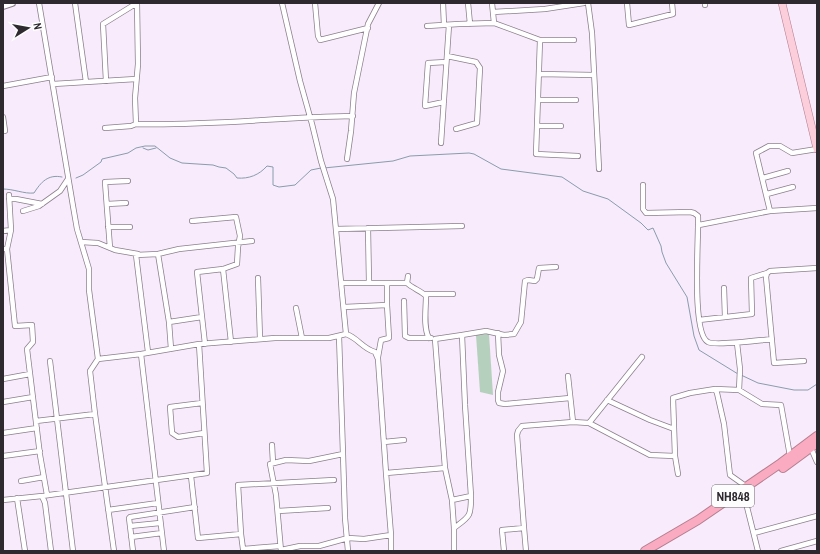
<svg xmlns="http://www.w3.org/2000/svg" width="820" height="554" viewBox="0 0 820 554" font-family="'Archivo Narrow',sans-serif">
  <rect width="100%" height="100%" fill="#f8ebfb"/>
  <path fill="#b5d0bd" d="M489,334L493,395L480,392L476,335Z"/>
  <g fill="none" stroke-linecap="round" stroke-linejoin="round">
    <path stroke="#899caf" stroke-width="1" d="M143,148L148,150L156,148
      M324,168L393,161L410,156L469,153L474,154L501,169L562,177L583,191L608,199L641,223L648,230L653,228L661,246L662,252L666,263L687,297L694,336L699,350L738,374
      M76,178L83,175L101,162L102,159L128,153L136,148L145,146H155L170,158L182,163L213,165L219,167L226,168L234,174L237,178C249,179 259,175 267,166L273,167V185L279,187L295,185L311,170L321,168
      M3,189C14,189 24,194 34,193C41,182 48,174 62,177
      M741,375L758,383L794,390H808L817,384"/>
    <defs>
      <path id="street" d="M39,3L73,206L77,229L89,269V290L98,359L90,371L95,414L114,551
        M75,3L86,82
        M315,3L318,36L320,40L368,28
        M443,3L444,25
        M468,3L470,24
        M492,3L494,23
        M588,3L592,33L599,169
        M627,3L629,25L673,14L672,3
        M705,3V5
        M493,12L545,9L584,3
        M427,26L459,24L494,23L540,40L536,154L578,156
        M540,40H574
        M447,56L476,62L480,68L477,123L456,129
        M539,74L594,75
        M106,81L103,24L137,3
        M53,84L136,79
        M3,86L52,77
        M538,100H576
        M444,102L425,106L428,63L446,62
        M3,117L5,131H3
        M136,124C208,126 280,117 353,116
        M538,126H561
        M105,128L131,126L136,124L135,98L138,64L137,3
        M441,143L449,25
        M347,159L351,131L354,93L368,24L379,3
        M763,178L788,171
        M643,185V209L646,213L690,212L694,213L698,216C699,236 691,334 708,342C715,346 762,340 772,339
        M767,194L793,187
        M9,199H16L42,204
        M107,204L126,203
        M23,211L39,206L60,191L68,179
        M770,211L756,153L769,146H780L792,153L817,149
        M192,221L236,217L240,236L238,247L237,264L223,269L197,272L205,344
        M699,225L770,211L817,208
        M108,227H130
        M368,228L369,283
        M336,229L462,226
        M3,231L11,230L9,195
        M81,242L98,243L115,250L138,254
        M110,248L105,182L128,181
        M3,249H7L15,326L32,325L33,342L27,349L40,455L47,495
        M7,249L11,230
        M158,254L169,322L171,349
        M223,269L231,342
        M408,276L407,283C412,288 423,292 426,296C426,308 423,328 429,338
        M258,278L260,339
        M342,283H387V305L344,307
        M387,283H407
        M724,288L725,317
        M424,294H453
        M404,301L405,336L409,338H431
        M296,308L302,338
        M699,320L752,314L751,278L767,273
        M169,322L202,317
        M498,333L499,355L503,371L498,392V400L499,403L505,404L570,398
        M346,334C358,338 362,348 375,352L378,359L386,473
        M462,335L486,331L504,335L514,334L521,322L525,281L528,280L535,281L537,279L539,268L556,267
        M737,343L740,369L739,390
        M148,352L136,255L158,254L179,249L252,241
        M378,357L381,340L389,338L387,305
        M98,359L141,354
        M50,361L73,551
        M804,361L774,363L766,277L767,273L770,271L817,268
        M568,376L573,422
        M3,379L30,374
        M715,389L739,390L762,404L781,405L790,456
        M607,400L650,420L674,429
        M3,402L33,397
        M202,403L170,407L172,433L178,437L204,433
        M36,421L95,414
        M589,423L642,357
        M3,433L37,428
        M384,442L404,440
        M272,445L273,463
        M810,446L817,462
        M343,454L345,518L348,551
        M3,456L40,451
        M678,474L675,456L673,398L690,393L715,389L717,393L724,424L730,475L747,487
        M191,476L198,538L241,534L238,485L334,480
        M21,481L44,477
        M744,495L758,551
        M42,496L45,503L51,551
        M17,498L25,551
        M3,500L42,496L207,473L199,344
        M452,500L454,528V551
        M108,510L158,503
        M278,511L328,508
        M130,526L160,523
        M454,528C470,516 471,517 471,496
        M524,528L526,551
        M754,533L817,516
        M241,534L243,549L280,546
        M391,535L386,473L445,468L435,339L462,335L465,405L471,496L452,500L445,468
        M131,537L162,533
        M281,550L300,546H319L348,538L364,539L391,535V551
        M133,551L129,518L130,517L195,507
        M164,551L141,354L199,344L275,338H329L346,334L333,199L321,161L312,124L300,81L282,3
        M281,551L276,495L270,464L286,460L309,461L343,454L339,336
        M504,551L502,530L524,528L517,435L518,431L522,426L573,422L589,423L650,455L675,456
        M781,551L817,541"/>
      <path id="secondary" d="M3,6L12,3"/>
      <path id="primary" d="M782,3L817,149"/>
      <path id="highway" d="M783,468L817,443
        M645,551L698,520L781,463L817,436"/>
    </defs>
    <use href="#street" stroke="#8b7f8d" stroke-width="6"/>
    <use href="#secondary" stroke="#8b7f8d" stroke-width="8"/>
    <use href="#primary" stroke="#b37e8e" stroke-width="8"/>
    <use href="#highway" stroke="#b37e8e" stroke-width="10"/>
    <use href="#street" stroke="#fff" stroke-width="4.5"/>
    <use href="#secondary" stroke="#fff" stroke-width="6"/>
    <use href="#primary" stroke="#fccdda" stroke-width="7"/>
    <use href="#highway" stroke="#faabc1" stroke-width="8"/>
  </g>
  <g text-anchor="middle" stroke-width="4" stroke-linejoin="round" paint-order="stroke">
    <rect fill="#fdfdfd" stroke="#6c696d" stroke-width="1" x="712" y="485" width="42" height="22" rx="3"/>
    <g font-size="13" font-weight="bold" fill="#2e292f">
      <text x="733" y="501">NH848</text>
    </g>
  </g>
  <rect width="820" height="554" fill="none" stroke="#2e292f" stroke-width="8"/>
  <g transform="translate(28 28) rotate(79)" stroke="#fdfdfd" stroke-width="3" paint-order="stroke">
  <path d="M0-3L7 15L0 10L-7 15Z" fill="#2e292f"/>
  <text y="-6" font-size="11" font-weight="bold" text-anchor="middle" fill="#2e292f">N</text>
  </g>
</svg>
